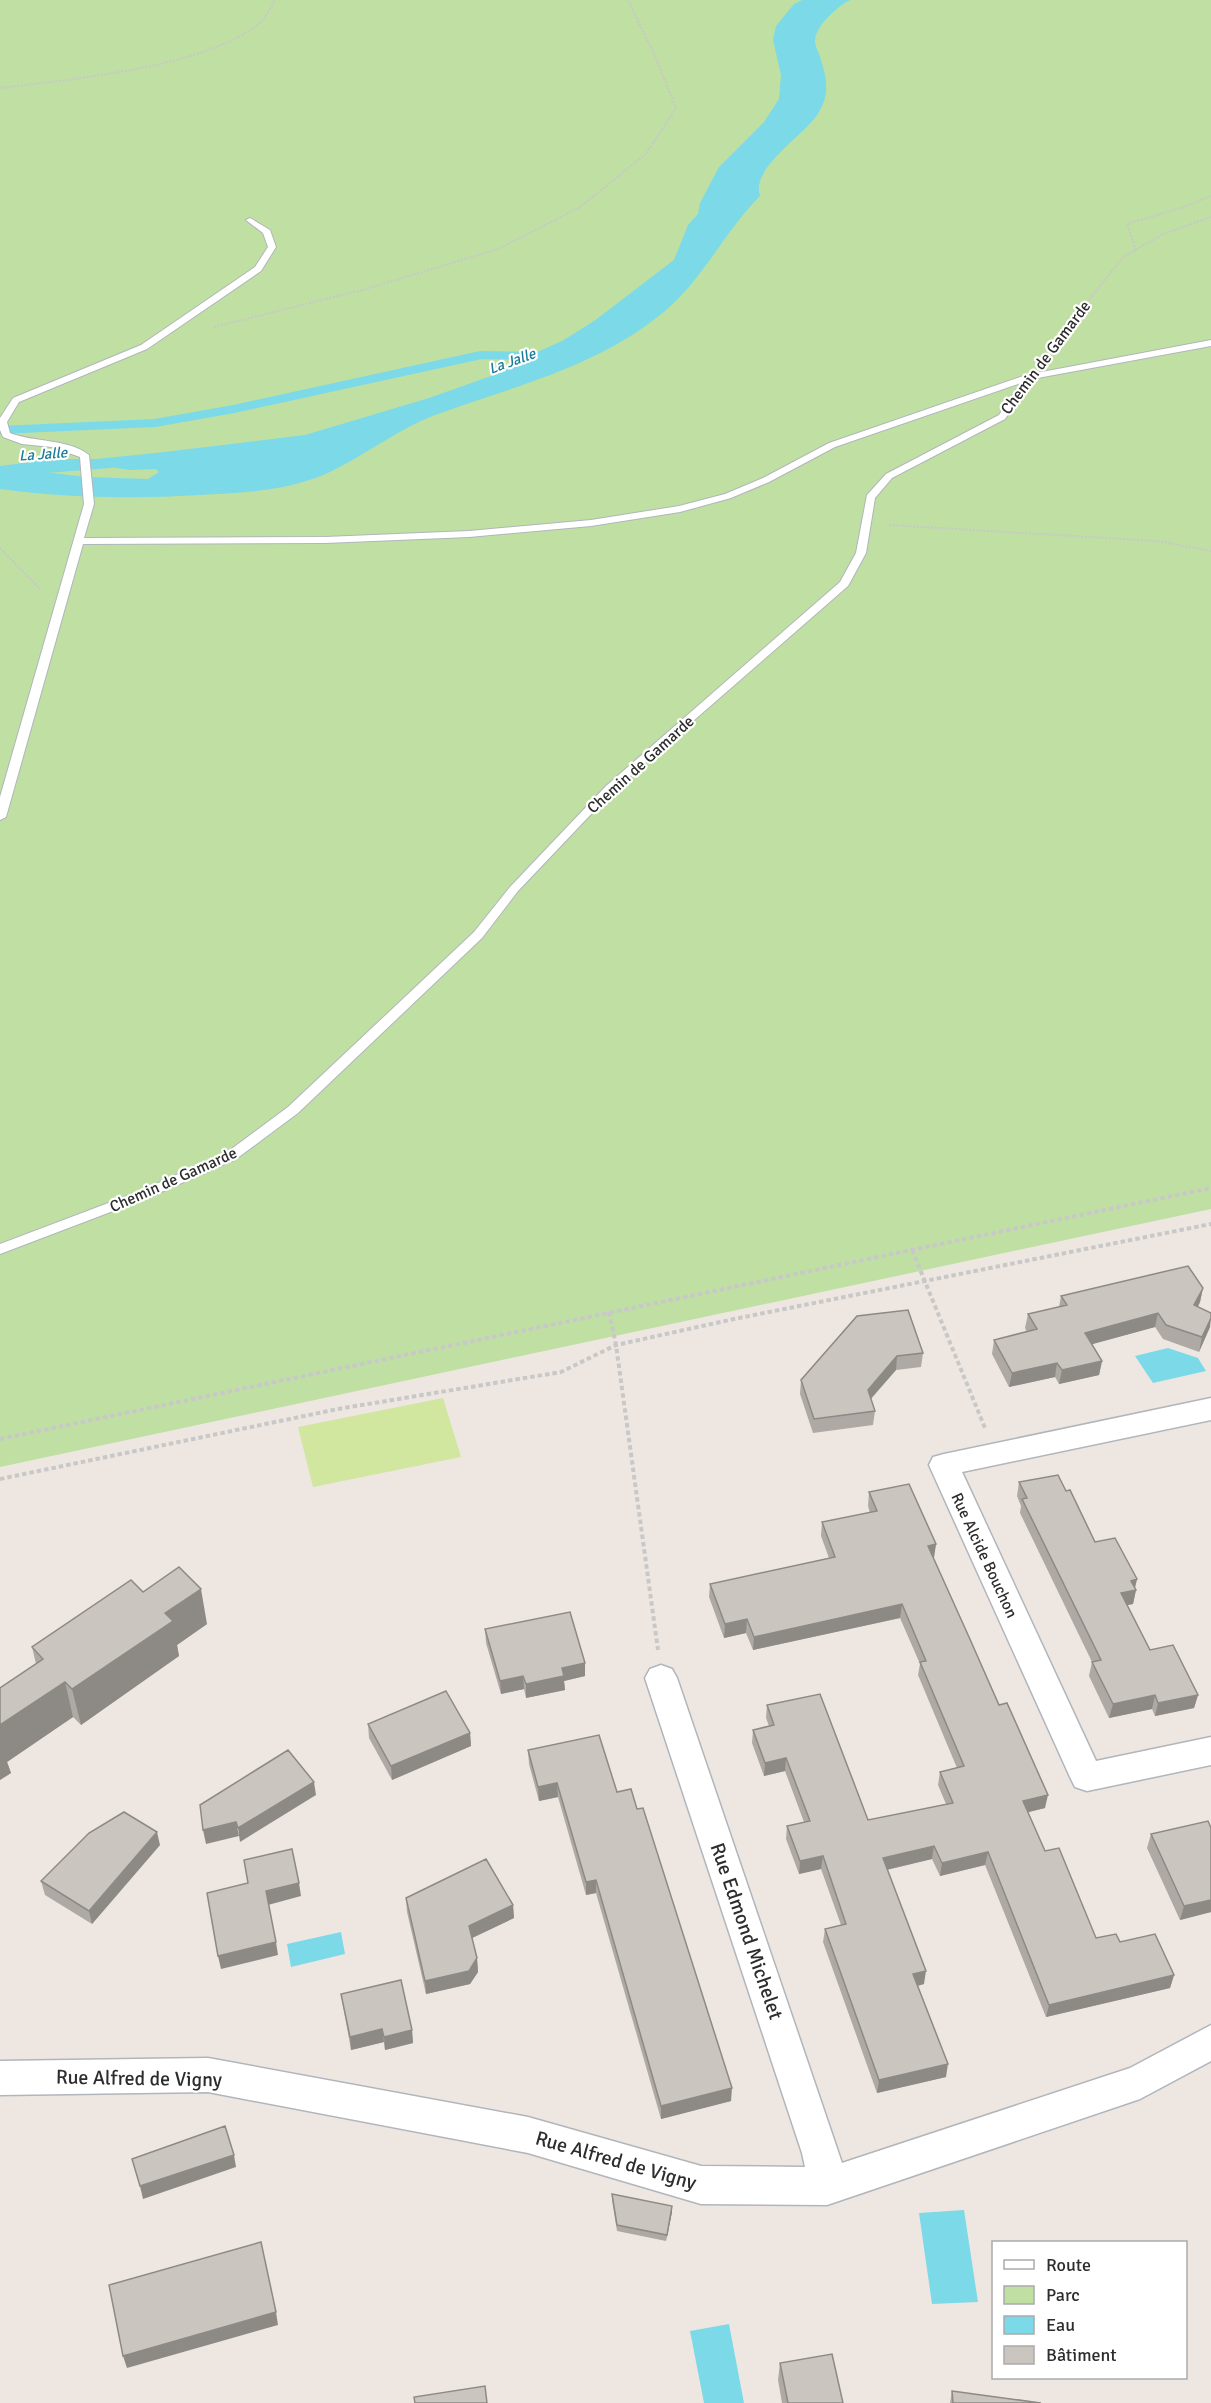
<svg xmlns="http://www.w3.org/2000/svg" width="1211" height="2403" viewBox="0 0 1211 2403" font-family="Signika,sans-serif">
  <rect width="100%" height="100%" fill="#eee7e1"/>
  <path fill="#bfe0a2" d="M0,0H1211V1209L0,1467Z"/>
  <path fill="#d1e69f" d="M443,1398L461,1457L313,1487L298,1427Z"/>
  <path fill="#7cd9e8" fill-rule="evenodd" d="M802,0H850C837,7 816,25 815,41C815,45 818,51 819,54C826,75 831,92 819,112C806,135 750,167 760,196C725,231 703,279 665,311C598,367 515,386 435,415C398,429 367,454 332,471C291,491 243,493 199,495C132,499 67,498 0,489V466L55,459H96L156,453L305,435L429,398L491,376L515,362L562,341L594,321L674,260L688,225L698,214L700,203L719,167L764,122L779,99L781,75L773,40L776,26L794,4ZM48,465H97L130,470L156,469L159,472L148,479L86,477L45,472Z
    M1168,1348L1198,1358L1206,1371L1153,1383L1135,1356Z
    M341,1932L345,1954L291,1967L287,1944Z
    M964,2210L978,2302L932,2304L919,2213Z
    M729,2324L744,2403H704L690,2331Z"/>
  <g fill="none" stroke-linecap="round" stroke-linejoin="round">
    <path stroke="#7cd9e8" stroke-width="8" d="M0,430L155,423L234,409L481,355L544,356
      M33,470L110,464"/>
    <defs>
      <path id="lane" d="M250,218L270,230L276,247L261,271L147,349L19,402L7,422L10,433C35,443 67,438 89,455L94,504L84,538L325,537L469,531L591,520L679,506L725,494L763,478L829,443L1026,375L1211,340V346L1032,379L1005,419L892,478L875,498L866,553L848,586L614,790L518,891L482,938L298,1113L236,1159L150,1197L0,1254V1244L140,1191L226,1153L288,1107L474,932L510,887L606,786L840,582L856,553L867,495L886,474L999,415L1021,383L835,447L769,482L731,498L680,512L591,526L469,537L325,543L83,544L6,817L0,820V797L84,504L80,457L52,447L22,444L3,437L0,430V418L13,398L141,345L255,267L268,247L263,233L246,220Z"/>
      <path id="street" d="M1211,1398V1420L962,1472L1096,1761L1211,1737V1765L1087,1791L1075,1787L1070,1777L929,1465L933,1457L944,1454Z
        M661,1665L672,1669L677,1678L842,2163L1130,2068L1211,2025V2061L1140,2099L827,2205L701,2204L528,2153L208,2092L0,2095V2061L208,2058L528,2117L701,2166L805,2167L802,2153L645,1678L650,1669Z"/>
    </defs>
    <use href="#lane" stroke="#b1b5bc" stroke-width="2"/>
    <use href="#street" stroke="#b1b5bc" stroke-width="3"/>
    <path stroke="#c8c8c8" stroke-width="2" stroke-dasharray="2 1.5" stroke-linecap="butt" d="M0,88C71,79 205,68 260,23C266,17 271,7 275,0
      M1136,250L1127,224L1187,206L1211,196
      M214,327L366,289L498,249L580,207L646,154L676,108L654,54L628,0
      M1048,352L1123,257L1163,234L1211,217
      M889,525L1157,541L1211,551
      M0,548L41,590"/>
    <path stroke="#c8c8c8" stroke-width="4" stroke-dasharray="4.5 3" stroke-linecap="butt" d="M912,1250L985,1428
      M609,1312L616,1345L658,1650
      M0,1439L1211,1188
      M0,1479L338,1409L561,1372L616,1345L734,1319L1211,1224"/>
    <use href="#lane" fill="#fff" fill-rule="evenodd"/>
    <use href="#street" fill="#fff" fill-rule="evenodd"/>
  </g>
  <path fill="#aea9a4" d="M1203,1288L1200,1302L1198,1307L1210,1327L1199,1352L1163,1339L1155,1327L1092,1344L1102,1361L1099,1375L1059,1384L1055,1377L1009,1387L992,1354L994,1340L1027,1332L1025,1328L1028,1314L1059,1307L1061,1296Z
    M857,1316L923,1353L921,1367L896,1370L871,1399L875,1411L873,1425L813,1433L800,1394L801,1380Z
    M1019,1482L1066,1491L1095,1542L1137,1579L1135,1588L1136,1590L1133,1604L1127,1605L1150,1650L1198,1695L1194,1708L1155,1716L1152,1709L1109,1718L1089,1676L1092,1662L1020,1513L1021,1506L1017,1496Z
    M869,1492L936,1544L933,1558L1045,1808L1028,1812L1045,1851L1096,1938L1120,1942L1174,1975L1170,1988L1046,2017L985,1865L940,1876L932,1859L887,1870L924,1984L918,1986L946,2077L877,2093L823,1942L825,1929L841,1925L821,1869L799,1874L786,1839L787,1826L804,1822L785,1771L764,1776L752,1743L753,1730L769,1726L766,1718L767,1705L868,1820L946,1804L938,1785L940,1772L957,1768L918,1675L920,1664L900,1618L753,1650L746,1633L724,1638L709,1597L710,1584L829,1558L821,1536L822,1522L870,1513L868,1506Z
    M143,1592L207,1624L177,1645L179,1656L81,1725L73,1717L7,1762L11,1773L0,1780V1688L36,1664L32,1647Z
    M485,1629L585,1676L564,1681L565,1690L526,1698L524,1689L501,1694L486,1643Z
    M368,1724L470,1733L471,1746L392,1780L369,1738Z
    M528,1750L617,1792L731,2101L661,2119L596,1893L586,1895L558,1797L539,1801L529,1764Z
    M1211,1828V1912L1180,1920L1147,1848L1151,1834Z
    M160,1845L92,1924L45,1895L41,1881Z
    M406,1898L513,1905L514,1918L472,1938L477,1958L478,1972L470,1984L426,1994L407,1912Z
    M341,1994L412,2030L413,2043L385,2050L384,2042L351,2050Z
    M612,2194L672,2212L666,2241L617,2231L612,2200Z
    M780,2363L843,2403H782L778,2380Z
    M952,2391L1041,2403H950Z"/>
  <path fill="#8d8a86" d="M1203,1288L1200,1302L1191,1319L1194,1305Z
    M1158,1313L1155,1327L1082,1347L1085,1333Z
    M1211,1318L1210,1327L1199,1352L1202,1337Z
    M897,1356L896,1370L866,1404L868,1390Z
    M1102,1361L1099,1375L1059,1384L1062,1370Z
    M1057,1363L1055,1377L1009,1387L1012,1373Z
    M936,1544L934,1558L926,1560L928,1546Z
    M1137,1579L1134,1591L1136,1590L1133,1604L1118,1607L1121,1593L1131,1581Z
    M201,1589L207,1624L177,1645L179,1656L81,1725L72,1689L165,1613Z
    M902,1604L900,1618L753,1650L754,1637Z
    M747,1619L746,1633L724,1638L725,1624Z
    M585,1663V1676L564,1681L565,1690L526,1698V1684L562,1668Z
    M523,1676L524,1689L501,1694L500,1681Z
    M65,1682L73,1717L7,1762L11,1773L0,1780V1725Z
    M1155,1695L1152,1709L1109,1718L1113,1704Z
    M1198,1695L1194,1708L1155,1716L1158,1703Z
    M470,1733L471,1746L392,1780L391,1766Z
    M786,1758L785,1771L764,1776L765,1763Z
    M314,1782L316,1795L240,1842L238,1828Z
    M557,1783L558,1797L539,1801L538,1787Z
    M1048,1795L1045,1808L1021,1814L1023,1801Z
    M236,1822L239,1836L206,1844L203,1830Z
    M157,1832L160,1845L92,1924L89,1911Z
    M934,1846L932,1859L881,1871L883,1858Z
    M988,1852L985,1865L940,1876L942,1863Z
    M823,1856L821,1869L799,1874L800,1861Z
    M596,1880V1893L586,1895V1882Z
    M299,1883L301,1896L268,1905L266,1891Z
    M1211,1900V1912L1180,1920L1184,1906Z
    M513,1905L514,1918L470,1939L469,1926Z
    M276,1942L278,1955L221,1969L218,1956Z
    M477,1958L478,1972L470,1984L426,1994L425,1981Z
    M926,1971L924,1984L911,1987L913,1974Z
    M1174,1975L1170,1988L1046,2017L1049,2005Z
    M382,2029L384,2042L351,2050L350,2037Z
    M412,2030L413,2043L385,2050L384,2037Z
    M948,2064L946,2077L877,2093L879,2080Z
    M732,2088L731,2101L661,2119V2106Z
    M234,2155L236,2167L143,2199L140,2186Z
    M672,2206V2212L666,2241L667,2235Z
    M276,2312L278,2325L127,2368L123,2356Z"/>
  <path fill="#cac5bf" stroke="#8d8a86" stroke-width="1.5" d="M1188,1266L1203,1288L1194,1305L1211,1313V1318L1202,1337L1166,1325L1158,1313L1085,1333L1102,1361L1062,1370L1057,1363L1012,1373L994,1340L1037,1329L1028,1314L1067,1305L1061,1296Z
    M908,1310L923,1353L897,1356L868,1390L875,1411L814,1419L801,1380L857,1316Z
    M1058,1475L1066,1491L1070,1490L1095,1542L1115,1538L1137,1579L1131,1581L1136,1590L1121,1593L1150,1650L1173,1645L1198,1695L1158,1703L1155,1695L1113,1704L1092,1662L1101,1660L1022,1499L1027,1498L1019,1482Z
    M909,1484L936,1544L928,1546L969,1637L999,1705L1007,1703L1048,1795L1023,1801L1045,1851L1059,1848L1096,1938L1116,1934L1120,1942L1155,1934L1174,1975L1049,2005L988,1852L942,1863L934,1846L883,1858L926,1971L913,1974L948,2064L879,2080L825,1929L846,1924L823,1856L800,1861L787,1826L810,1821L786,1758L765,1763L753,1730L774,1725L767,1705L820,1694L868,1820L953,1803L940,1772L964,1766L920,1662L926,1661L902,1604L754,1637L747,1619L725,1624L710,1584L835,1557L822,1522L877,1511L869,1492Z
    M179,1567L201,1589L165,1613L173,1621L72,1689L65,1682L0,1725V1688L43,1659L32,1647L131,1580L143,1592Z
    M570,1612L585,1663L562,1668L564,1676L526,1684L523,1676L500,1681L485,1629Z
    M446,1691L470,1733L391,1766L368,1724Z
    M599,1735L617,1792L631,1789L637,1809L643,1808L732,2088L661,2106L596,1880L586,1882L557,1783L538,1787L528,1750Z
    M288,1750L314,1782L238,1828L236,1822L203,1830L200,1805Z
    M124,1812L157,1832L89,1911L41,1881L89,1833Z
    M1208,1821L1211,1828V1900L1184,1906L1151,1834Z
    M292,1849L299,1883L266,1891L276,1942L218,1956L207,1893L248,1883L244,1860Z
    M486,1859L513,1905L469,1926L477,1958L469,1971L425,1981L406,1898Z
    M401,1980L412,2030L384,2037L382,2029L350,2037L341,1994Z
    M225,2126L234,2155L140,2186L132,2159Z
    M612,2194L672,2206L667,2235L617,2225Z
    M261,2242L276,2312L123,2356L109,2285Z
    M832,2354L843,2403H788L780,2363Z
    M485,2386L487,2403H415L414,2397Z
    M952,2391L1041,2403H953Z"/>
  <g text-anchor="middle" stroke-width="4.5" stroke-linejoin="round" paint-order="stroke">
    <g font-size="15" font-style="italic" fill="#177c98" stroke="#fff">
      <text transform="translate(512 361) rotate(-20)" y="5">La Jalle</text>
      <text transform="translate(43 454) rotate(-4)" y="5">La Jalle</text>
    </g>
    <g font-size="16" fill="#2d2d2d" stroke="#fff">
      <text transform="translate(1045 357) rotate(-53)" y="6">Chemin de Gamarde</text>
      <text transform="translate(640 764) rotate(-42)" y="6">Chemin de Gamarde</text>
      <text transform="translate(173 1179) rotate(-24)" y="6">Chemin de Gamarde</text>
      <text transform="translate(985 1555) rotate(65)" y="6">Rue Alcide Bouchon</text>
    </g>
    <g font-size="20" fill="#2d2d2d" stroke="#fff">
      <text transform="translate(747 1931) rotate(71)" y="7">Rue Edmond Michelet</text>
      <text transform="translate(139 2078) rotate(1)" y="7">Rue Alfred de Vigny</text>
      <text transform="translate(616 2160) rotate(16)" y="7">Rue Alfred de Vigny</text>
    </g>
  </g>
  <rect x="992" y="2241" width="195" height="138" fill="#ffffff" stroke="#ababab" stroke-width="1.5"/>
  <rect x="1004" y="2260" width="30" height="9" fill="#ffffff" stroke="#ababab" stroke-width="1.5"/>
  <text x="1046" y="2271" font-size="18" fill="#2d2d2d">Route</text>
  <rect x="1004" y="2286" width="30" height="18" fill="#bfe0a2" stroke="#ababab" stroke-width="1.5"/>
  <text x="1046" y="2301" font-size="18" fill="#2d2d2d">Parc</text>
  <rect x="1004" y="2316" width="30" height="18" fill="#7cd9e8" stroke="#ababab" stroke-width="1.5"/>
  <text x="1046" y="2331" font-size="18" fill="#2d2d2d">Eau</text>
  <rect x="1004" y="2346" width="30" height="18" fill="#cac5bf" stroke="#ababab" stroke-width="1.5"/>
  <text x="1046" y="2361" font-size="18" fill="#2d2d2d">Bâtiment</text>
</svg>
